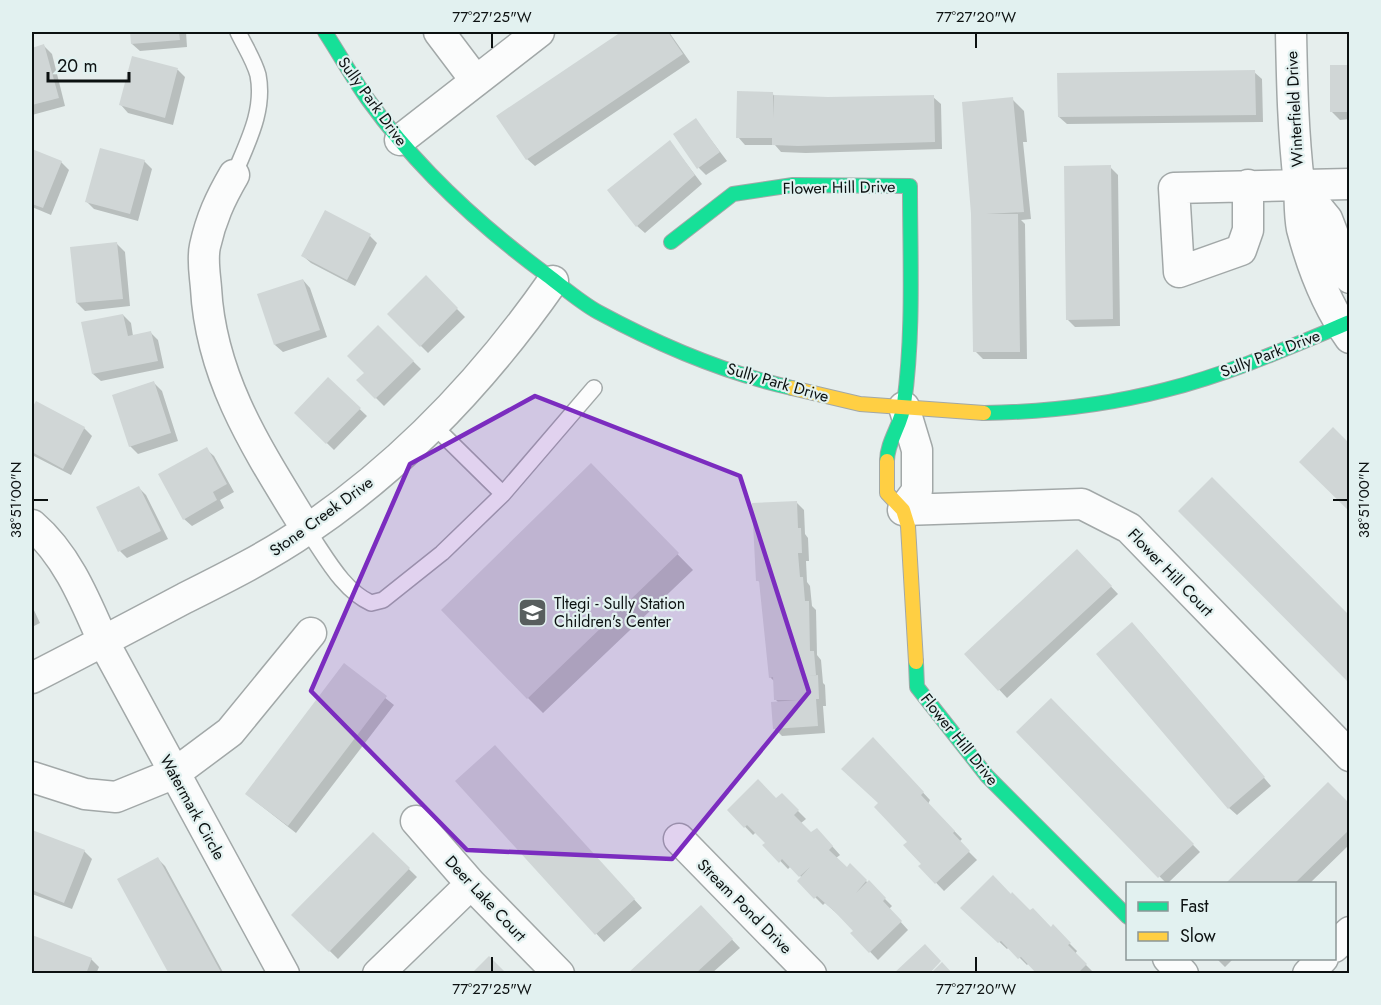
<svg xmlns="http://www.w3.org/2000/svg" width="1381" height="1005" viewBox="0 0 1381 1005" font-family="Jost,sans-serif">
  <rect width="100%" height="100%" fill="#e6eeed"/>
  <path fill="#0003" d="M131,32H186L187,47L140,51L132,44Z
    M624,32H669L690,62L535,166L527,159L498,116Z
    M44,46L52,54L65,106L32,115V49Z
    M133,58L178,70L185,77L173,125L128,113L121,105Z
    M1350,66V119L1340,120L1332,112Z
    M1254,72L1262,79L1263,122L1067,124L1059,117Z
    M772,93L775,97L828,99L933,97L941,104L942,149L806,153L781,152L775,145H745L738,137Z
    M1012,99L1024,111L1027,142H1023L1031,219L1021,220L1025,224L1027,359H983L975,351L972,214Z
    M696,120L727,161L706,175L699,168Z
    M670,142L702,184L645,233L637,226Z
    M32,151L61,162L69,170L51,215L32,207Z
    M144,161L152,169L138,221L94,209L86,201Z
    M1110,167L1118,175L1120,326L1075,327L1067,319Z
    M370,236L377,243L355,286L311,263L303,256Z
    M117,244L125,252L130,306L85,311L77,303Z
    M426,278L465,317L428,353L389,314Z
    M303,280L310,288L327,337L283,352L275,345Z
    M123,315L131,323L133,336L151,333L158,340L164,368L101,381L93,374Z
    M378,327L421,369L384,406L358,380L366,373Z
    M328,379L367,416L334,450L296,413Z
    M154,383L162,391L178,441L138,454L130,446Z
    M36,403L84,428L92,436L71,475L32,455V411Z
    M206,449L214,456L234,492L220,500L224,508L192,526L184,519Z
    M590,465L693,570L543,713L528,698Z
    M139,488L146,495L168,539L127,558L120,551Z
    M796,502L804,510L805,534L808,538L809,561H806L807,582L810,586L812,606L816,610L817,655L821,660L823,683L825,685L826,706H823L825,733L782,736L774,728L779,703L776,700L775,682L770,677L761,583L757,580Z
    M1084,558L1118,594L1007,698L966,654Z
    M32,606L40,623L32,627Z
    M1140,632L1271,786L1237,815L1229,808Z
    M345,666L394,705L296,833L255,801Z
    M1051,700L1200,852L1167,884L1018,732Z
    M873,739L930,800L928,804L962,839L959,842L977,860L944,891L920,866L923,864L909,842L880,803Z
    M502,755L642,908L604,942L457,782Z
    M782,795L806,819L801,823L811,834L824,837L840,855L836,858L847,869L850,866L885,899L892,906L889,909L908,930L878,960L852,933L855,931L842,918L825,903L823,905L799,881L802,878L791,866L788,869L765,845L767,844L756,832L753,835L729,810L776,799Z
    M1350,806V844L1309,884H1227Z
    M32,832L84,851L92,859L72,909L32,894Z
    M373,834L417,877L338,959L293,915Z
    M158,859L165,866L224,974H171Z
    M701,907L740,948L711,974H630Z
    M1030,912L1051,929L1053,927L1077,951L1075,954L1093,972L1039,974L1029,963L1027,965L1009,947L1007,949L970,915Z
    M32,936L91,959L99,967L96,974H32Z
    M1216,958H1234L1225,967Z"/>
  <path fill="#d0d6d6" d="M130,32H179L180,40L131,44Z
    M621,32H668L683,54L526,160L496,116Z
    M44,44L59,98L32,105V48Z
    M132,56L178,68L165,118L119,105Z
    M1330,65H1350V112H1330Z
    M1255,70L1256,115L1058,117L1057,73Z
    M737,91L773,92V118L774,95L828,97L934,95L935,142L798,146L772,145V138H736Z
    M1013,97L1024,212L986,214H1018L1020,352H973L971,214L962,102Z
    M696,118L720,152L697,169L673,134Z
    M670,140L695,175L636,227L607,190Z
    M100,148L145,160L130,214L85,202Z
    M32,149L62,161L43,208L32,204Z
    M1111,165L1113,319L1066,320L1064,166Z
    M325,210L371,234L347,280L301,256Z
    M117,242L123,299L76,303L70,247Z
    M426,275L458,308L420,347L387,314Z
    M303,279L320,330L274,345L257,294Z
    M123,314L128,336L151,331L158,361L92,374L81,322Z
    M378,325L414,361L375,399L356,380L364,373L347,356Z
    M328,377L361,408L326,444L294,413Z
    M154,381L171,433L129,447L112,395Z
    M36,401L85,427L63,469L32,452V408Z
    M1333,427L1350,444V512L1299,462Z
    M207,447L227,484L213,492L217,500L183,520L158,474Z
    M591,463L679,553L527,699L441,610Z
    M1212,477L1350,616V684L1178,511Z
    M139,486L161,531L118,552L96,507Z
    M797,501L798,528H801L802,553H798L800,577H803L805,601H809L810,651H814L816,675L807,676L818,675L819,699H816L818,726L773,729L771,702L798,700H774L773,677L769,678L759,581H756L752,503Z
    M1077,549L1112,586L998,691L964,654Z
    M1132,622L1265,777L1228,809L1096,654Z
    M344,663L387,696L288,826L245,794Z
    M1051,698L1194,844L1158,878L1016,732Z
    M873,737L924,792L921,795L955,831L953,833L970,851L935,884L918,866L921,864L903,845L907,842L874,807L878,803L841,769Z
    M495,745L635,899L595,935L455,781Z
    M758,779L776,798L782,793L799,810L794,815L811,832L817,828L833,846L829,850L847,867L850,863L867,880L856,893L869,880L886,898L883,901L902,921L869,953L850,933L853,931L835,912L817,896L814,899L797,881L810,867L799,877L782,859L779,863L762,845L765,843L747,825L744,828L727,810Z
    M1328,782L1350,804V829L1294,884H1225Z
    M32,830L85,850L64,903L32,890Z
    M373,832L410,868L329,952L291,915Z
    M158,857L222,974H169L117,879Z
    M993,875L1011,894L1012,892L1030,910L1033,908L1051,927L1053,924L1071,943L1068,945L1087,964L1077,974H1037L1021,957L1018,959L1001,941L998,943L960,908Z
    M701,905L733,939L695,974H627Z
    M32,935L92,958L86,974H32Z
    M925,944L941,961L929,974H893Z
    M489,956L507,974H471Z
    M942,962L953,974H930Z"/>
  <g fill="none" stroke-linecap="round" stroke-linejoin="round">
    <defs>
      <path id="lane" d="M234,175C247,143 265,111 258,75C254,60 244,45 238,32
        M434,426L503,494
        M307,530C325,555 342,590 371,603L383,600L442,553L503,494L594,388"/>
      <path id="street" d="M439,32L476,81
        M1291,32C1292,83 1293,132 1299,183C1300,198 1299,214 1302,229C1312,267 1327,306 1350,338
        M400,140L539,32
        M234,175C220,199 211,219 205,246C202,259 205,275 206,288C211,381 260,453 307,530
        M1248,185V230L1241,250L1179,272L1174,188L1350,184
        M1299,185L1327,219L1350,278
        M903,510L1082,504L1129,528L1350,756
        M903,510L917,491V450L904,407
        M32,525C67,555 85,600 103,641L284,974
        M32,678C83,652 134,625 185,598C227,577 269,556 308,529C405,463 486,377 553,281
        M32,777L85,794L116,797L175,773L230,732L311,633
        M416,821L471,884L559,974
        M679,839L811,974
        M1334,947L1350,932
        M1168,958L1183,974
        M378,974L471,884
        M1308,974L1323,958"/>
      <path id="fast" d="M325,32C340,55 353,79 369,101C418,169 479,225 547,275C563,287 580,302 598,312C659,345 725,373 792,388
        M671,242L733,194L793,185L910,186C910,258 914,332 904,404C902,424 887,441 887,461
        M984,413C1044,412 1107,405 1165,390C1229,374 1290,347 1350,322
        M916,662L917,687L987,776L1128,917"/>
      <path id="slow" d="M792,388L860,404L984,413
        M887,461V493L903,510L908,526L916,662"/>
    </defs>
    <use href="#lane" stroke="#a2a8a8" stroke-width="18"/>
    <use href="#street" stroke="#a2a8a8" stroke-width="33"/>
    <use href="#fast" stroke="#a2a8a8" stroke-width="16"/>
    <use href="#slow" stroke="#a2a8a8" stroke-width="16"/>
    <use href="#lane" stroke="#fbfcfc" stroke-width="15"/>
    <use href="#street" stroke="#fbfcfc" stroke-width="30"/>
    <use href="#fast" stroke="#16e098" stroke-width="14"/>
    <use href="#slow" stroke="#ffcf43" stroke-width="14"/>
  </g>
  <path fill="#7b2cbf" fill-opacity="0.2" stroke="#7b2cbf" stroke-width="4.5" stroke-linejoin="round" d="M535,396L740,476L809,692L672,859L467,850L311,691L410,464Z"/>
  <path fill="none" stroke="#0c1111" stroke-width="2" d="M492,33V48M976,33V48M33,500H48M1333,500H1348M492,957V972M976,957V972"/>
  <defs>
    <symbol id="school-square" viewBox="-11 -11 22 22"><rect x="-9" y="-9" width="18" height="18" rx="4" fill="#585e5e" stroke="#e2f1f0"/><path d="M0-5L7-2L0 1L-7-2ZM-4 1L0 2.5L4 1V4Q0 6-4 4Z" fill="#fff"/></symbol>
  </defs>
  <g fill-rule="evenodd">
    <use href="#school-square" x="516" y="596" width="33" height="33"/>
  </g>
  <g text-anchor="middle" stroke-width="4.5" stroke-linejoin="round" paint-order="stroke">
    <g font-size="16" fill="#0c1111" stroke="#e2f1f0">
      <text transform="translate(373 101) rotate(54)" y="6">Sully Park Drive</text>
      <text transform="translate(1294 109) rotate(-93)" y="6">Winterfield Drive</text>
      <text transform="translate(839 187) rotate(-1)" y="6">Flower Hill Drive</text>
      <text transform="translate(1270 353) rotate(-21)" y="6">Sully Park Drive</text>
      <text transform="translate(778 382) rotate(16)" y="6">Sully Park Drive</text>
      <text transform="translate(321 516) rotate(-36)" y="6">Stone Creek Drive</text>
      <text transform="translate(1171 572) rotate(46)" y="6">Flower Hill Court</text>
      <text transform="translate(960 739) rotate(51)" y="6">Flower Hill Drive</text>
      <text transform="translate(193 807) rotate(61)" y="6">Watermark Circle</text>
      <text transform="translate(486 898) rotate(47)" y="6">Deer Lake Court</text>
      <text transform="translate(745 906) rotate(45)" y="6">Stream Pond Drive</text>
    </g>
    <g font-size="16" fill="#0c1111" stroke="#e2f1f0" text-anchor="start">
      <text x="554" y="609">Tltegi - Sully Station<tspan x="554" dy="18">Children's Center</tspan></text>
    </g>
  </g>
  <rect width="1381" height="1005" fill="none" stroke="#e2f1f0" stroke-width="66"/>
  <rect x="1126" y="882" width="210" height="78" fill="#e2f1f0" stroke="#8c9797" stroke-width="1.5"/>
  <rect x="1138" y="902" width="30" height="9" fill="#16e098" stroke="#8c9797" stroke-width="1.5"/>
  <text x="1180" y="912" font-size="18" fill="#0c1111">Fast</text>
  <rect x="1138" y="932" width="30" height="9" fill="#ffcf43" stroke="#8c9797" stroke-width="1.5"/>
  <text x="1180" y="942" font-size="18" fill="#0c1111">Slow</text>
  <path d="M48 72v9h81v-9" fill="none" stroke="#0c1111" stroke-width="3"/>
  <text x="57" y="72" font-size="18" fill="#0c1111" stroke="#e2f1f0" stroke-width="4.5" paint-order="stroke">20 m</text>
  <rect x="33" y="33" width="1315" height="939" fill="none" stroke="#0c1111" stroke-width="2"/>
  <g font-size="15" text-anchor="middle" fill="#0c1111">
    <text x="492" y="22">77°27'25"W</text>
    <text x="976" y="22">77°27'20"W</text>
    <text transform="translate(16 500) rotate(-90)" y="5">38°51'00"N</text>
    <text transform="translate(1364 500) rotate(-90)" y="5">38°51'00"N</text>
    <text x="492" y="994">77°27'25"W</text>
    <text x="976" y="994">77°27'20"W</text>
  </g>
</svg>
